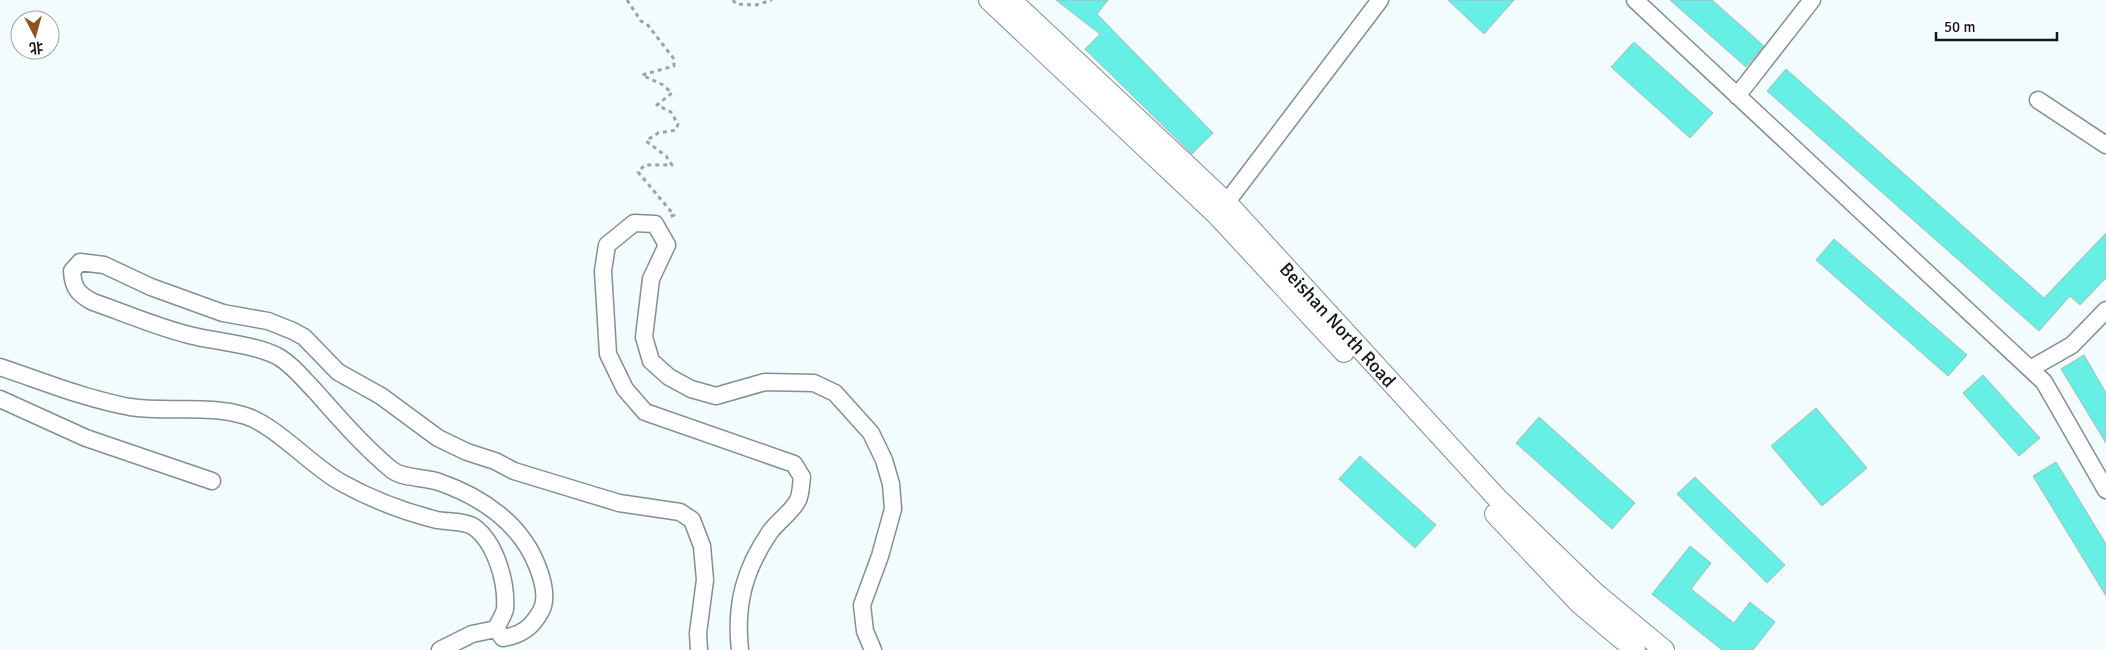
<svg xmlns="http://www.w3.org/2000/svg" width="2106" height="650" viewBox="0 0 2106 650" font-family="Signika,'Noto Sans SC',sans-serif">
  <rect width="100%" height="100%" fill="#f2fbfe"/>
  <path fill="#66efe5" stroke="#abb9b8" d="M1056,0H1108L1097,14L1213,133L1192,154L1085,49L1100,34Z
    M1448,0H1514L1484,34Z
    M1670,0H1712L1764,46L1746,67Z
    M1634,42L1713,113L1690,138L1611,67Z
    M1786,69L2044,298L2106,233V278L2080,305L2070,296L2039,331L1767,91Z
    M1834,239L1967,355L1948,376L1816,260Z
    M2084,355L2106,393V443L2061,369Z
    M1983,375L2040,438L2019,456L1963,393Z
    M1816,408L1867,468L1822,506L1771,446Z
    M1539,417L1635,503L1612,529L1516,443Z
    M1360,456L1436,525L1415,548L1339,479Z
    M2056,462L2106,544V596L2033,476Z
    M1695,477L1785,565L1767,583L1677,494Z
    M1690,546L1711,563L1691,589L1734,623L1750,602L1775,622L1753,650H1722L1652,594Z"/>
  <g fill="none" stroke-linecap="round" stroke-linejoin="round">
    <defs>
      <path id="minor" d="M1635,0L2044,382L2106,490
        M1737,96L1812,0
        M2038,100L2106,145
        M1220,211L1380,0
        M0,367C42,381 86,399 130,407C168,413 209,404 246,416C278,427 311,466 342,483C371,499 405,512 437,520C447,522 465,521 474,527C496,543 507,583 505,609C504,615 498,623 496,629L503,638C522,635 532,627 541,611C548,598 543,581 538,568C522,524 482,497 439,482C425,477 404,479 392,470C364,447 340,419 316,392C304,380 292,364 277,356C253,344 216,342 189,335C157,327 125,313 93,302C78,294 73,288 72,271L80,262L104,265L151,287L223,313L268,321L293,331L304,337L338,372L381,396L438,438L467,452L495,461L514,471L619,503L680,512L692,520L702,546L705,580L698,633L699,650
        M2030,369L2072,345L2106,310
        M0,399L86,438L212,481
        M440,650L472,634L496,629
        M740,650C735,605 744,570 770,532C778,521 792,512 798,500C801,494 801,484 802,477L794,464L645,412L625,389L608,354L603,271L607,245L634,223L655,224L667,245L651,279L644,337L651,361L669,377L691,389L716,396L765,382L814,383L835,393L871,433L884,460L891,484L893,509L880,556L862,605L865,631L873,650"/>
      <g id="major">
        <path d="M989,0L1217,215L1344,352"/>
        <path id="s1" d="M1011,0L1227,203L1497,498L1594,592L1664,650"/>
        <path d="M1495,514L1579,603L1635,650"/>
      </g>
    </defs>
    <use href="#minor" stroke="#838f94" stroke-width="19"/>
    <use href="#major" stroke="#838f94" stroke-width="22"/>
    <path stroke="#9ca3a6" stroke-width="3" stroke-dasharray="4 4" stroke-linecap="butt" d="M627,0L641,21L647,24L674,59V66L642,75L663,85L672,93L657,105L671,112L678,124L676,130L658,133L646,141L666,156L672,165H645L638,172L674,215L667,218
      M733,0L736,4L756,5L772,0"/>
    <use href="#minor" stroke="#fff" stroke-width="16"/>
    <use href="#major" stroke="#fff" stroke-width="20"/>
  </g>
  <g text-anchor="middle" stroke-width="4" stroke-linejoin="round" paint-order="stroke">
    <g font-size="19" fill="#14181a" stroke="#fff">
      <text dy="7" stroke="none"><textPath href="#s1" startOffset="461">Beishan North Road</textPath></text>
    </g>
  </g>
  <g transform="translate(35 35) rotate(174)"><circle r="24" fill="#ffffff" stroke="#a1a3a3"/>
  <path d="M0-4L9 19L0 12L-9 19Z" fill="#92521c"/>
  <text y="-8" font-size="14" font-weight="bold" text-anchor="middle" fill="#14181a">北</text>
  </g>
  <path d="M1936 32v8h121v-8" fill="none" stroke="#14181a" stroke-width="2.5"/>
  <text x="1944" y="32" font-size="15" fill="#14181a" stroke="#ffffff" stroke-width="4" paint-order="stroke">50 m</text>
</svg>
